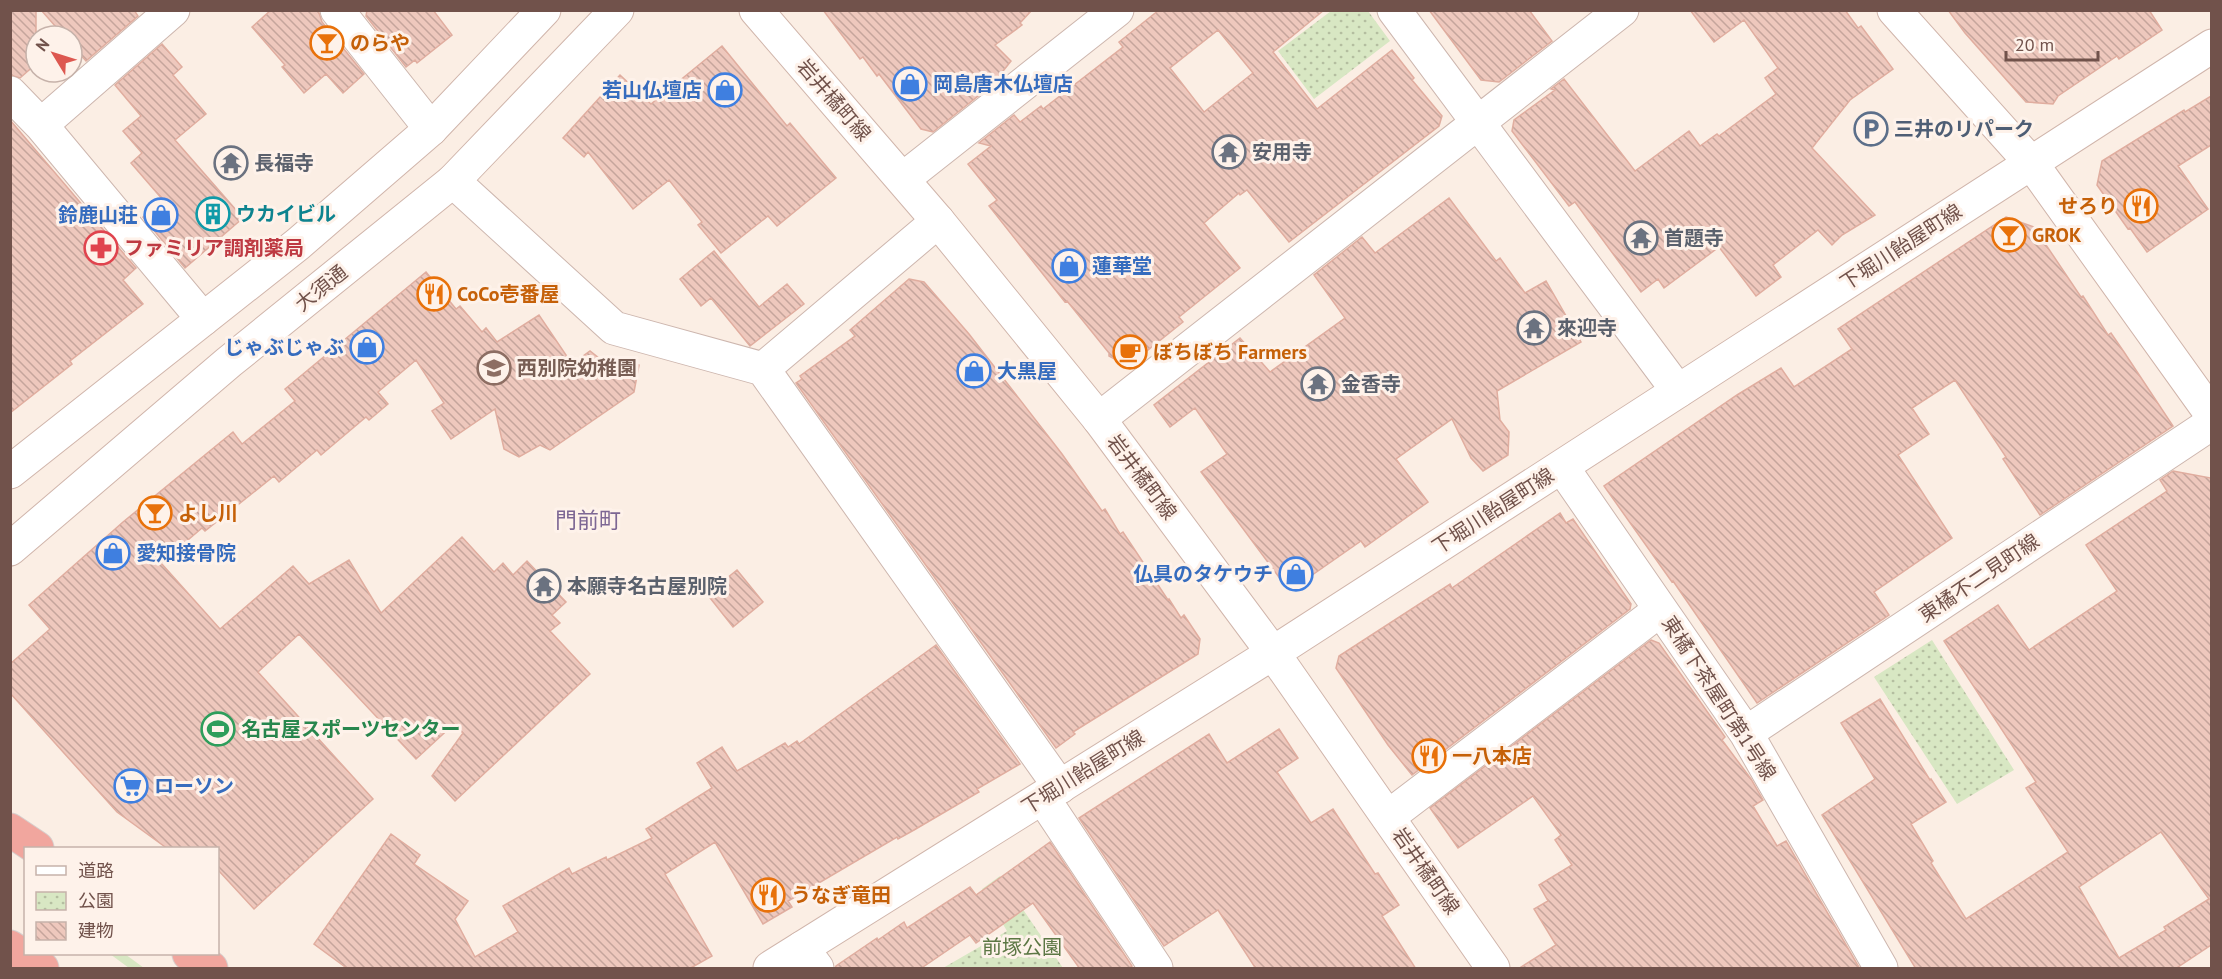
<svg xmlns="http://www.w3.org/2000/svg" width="2222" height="979" viewBox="0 0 2222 979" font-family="'PT Sans','Noto Sans JP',sans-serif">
  <defs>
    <pattern id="grass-tufts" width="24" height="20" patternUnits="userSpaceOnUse" patternTransform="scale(1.5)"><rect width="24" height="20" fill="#d8e7c3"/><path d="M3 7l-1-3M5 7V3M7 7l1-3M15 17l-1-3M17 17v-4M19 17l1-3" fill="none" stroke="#b4bea0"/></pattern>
    <pattern id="park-dots" width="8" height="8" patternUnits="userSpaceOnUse" patternTransform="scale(1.5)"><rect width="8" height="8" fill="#d8e7c3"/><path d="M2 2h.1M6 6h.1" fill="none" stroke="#b4bea0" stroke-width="1.8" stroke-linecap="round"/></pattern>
    <pattern id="building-back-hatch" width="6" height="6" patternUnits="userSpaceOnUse" patternTransform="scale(1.5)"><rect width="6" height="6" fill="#eec8bd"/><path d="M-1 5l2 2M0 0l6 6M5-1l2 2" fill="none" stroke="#c5a59c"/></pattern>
  </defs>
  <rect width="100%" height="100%" fill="#fbeee4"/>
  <path fill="url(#grass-tufts)" d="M110,954H125L144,968H129Z"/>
  <path fill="url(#park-dots)" d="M1331,11H1368L1390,41L1314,99L1278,51Z
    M1932,640L2014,770L1957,804L1874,677Z
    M1000,876L1063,968H943L1007,931L982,889Z"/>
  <path fill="url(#building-back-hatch)" stroke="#e0ad9f" stroke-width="1.5" fill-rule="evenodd" d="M10,10H36V64L20,78L10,75Z
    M41,10H134L138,16L86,61L72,45V36H64Z
    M271,10H318L322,22L364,74L343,93L326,74L304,93L282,67L285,65L252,27Z
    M367,10H433L452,35L417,63L415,60L406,67L366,16Z
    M823,10H1032L1020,23L1022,25L995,45L1011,61L992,85L933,132L921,129L879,74L877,76L863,57L860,59Z
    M1159,10H1324L1273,52L1317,109L1392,50L1414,78L1412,80L1442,116L1439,126L1289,242L1247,190L1240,195L1239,193L1204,223L1240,268L1179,317L1183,322L1128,366L1109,356V353L1067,301L1065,302L989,206L997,200L968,164L991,146L979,143L1014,115L1020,122L1041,106L1043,109L1123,47L1119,42ZM1218,30L1253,73L1204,112L1170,68Z
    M1429,10H1529L1552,41L1499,82L1481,80Z
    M1690,10H1845L1858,28L1861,26L1893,69L1850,100L1812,148L1875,215L1842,235L1832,245L1818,230L1773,265L1781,277L1756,296L1719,247L1664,288L1658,279L1641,292L1575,202L1569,206L1512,131L1514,120L1555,90L1551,89L1564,79L1635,171L1689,131L1700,146L1717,134L1719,136L1776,94L1765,78L1778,68L1744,20L1714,42Z
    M1948,10H2149L2162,30L2119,59L2117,56L2058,96L2053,104L2026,102L1965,33Z
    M162,44L182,67L173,75L206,114L175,140L243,218L185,268L143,217L163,200L131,163L142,153L123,131L141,116L115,85Z
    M722,46L787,126L790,123L836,178L777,226L768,216L721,253L698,225L702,222L669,180L633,209L588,152L584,157L563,138L620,75L651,104Z
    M2211,96V145L2178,166L2208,209L2147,252L2130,228L2128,229L2097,185L2102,161L2184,110L2185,112Z
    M10,120L136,268L123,280L143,304L70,361L72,364L10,413Z
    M1449,198L1496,261L1500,258L1525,293L1546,281L1581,342L1497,391L1500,420L1509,432L1508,455L1483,471L1471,458L1452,419L1396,459L1428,502L1365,547L1361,541L1295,587L1284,584L1201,472L1227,454L1195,408L1170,427L1154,405L1240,338L1270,372L1345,318L1314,275L1362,237L1375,253Z
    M2006,217L2034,227L2081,297L2083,296L2108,335L2111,333L2124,352L2173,426L2040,515L2003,459L2006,457L1955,380L1912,408L1929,434L1898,455L1952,538L1874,592L1889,615L1757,703L1673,581L1672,582L1604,486L1737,395L1781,368L1794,387L1852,349L1838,329Z
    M714,251L759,307L787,284L804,304L750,346L711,298L701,306L680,279Z
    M426,272L456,309L460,306L482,332L486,328L497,342L539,315L572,364L590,351L599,358L639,365L634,392L550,450L540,445L519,457L504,449L495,409L451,439L432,411L444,403L416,360L378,392L388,404L369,420L366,417L321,455L317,450L279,482L274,476L205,531L202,528L161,563L220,629L293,566L309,584L349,560L381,613L462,537L494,572L503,563L513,575L527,561L566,602L552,615L560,623L550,631L590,674L455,801L432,776L463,733L454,724L416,759L299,634L258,672L373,799L254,909L218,870V849H168L117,812L10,693V664L50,629L29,605L123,522L233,432L242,444L295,401L285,389Z
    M909,279L924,282L969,334L1062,454L1102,511L1105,509L1120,534L1123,532L1168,600L1169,599L1181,618L1184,615L1200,639L1198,654L1073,732L1075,734L1056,748L796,383L802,379L800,376L855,336L850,330Z
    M2173,471L2211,478V945L2175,969H1916L1822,815L1875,779L1841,723L1880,699L1930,780L1931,779L1946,802L1911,824L1933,861L1931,863L1966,919L2068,852L2026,788L2036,782L1944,641L1998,605L2029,650L2117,591L2086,545L2167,491L2160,480ZM2161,832L2209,899L2164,927L2166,930L2119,958L2079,887Z
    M1560,513L1566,523L1573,519L1631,604L1630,609L1412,775L1388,745L1336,668L1339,656L1450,584L1452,588Z
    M737,570L763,602L733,627L707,594Z
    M1651,640L1659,643L1725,737L1722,740L1751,779L1763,800L1753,806L1777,846L1786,841L1860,969H1518L1556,945L1534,909L1548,901L1539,885L1572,865L1555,840L1561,835L1533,796L1458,848L1430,808Z
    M936,645L1020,764L977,789L979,792L914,830L898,839L897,837L788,901L792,907L763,924L715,842L665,874L712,956L689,969H348L314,944L391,834L420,855L414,864L468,901L455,919L475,957L518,932L503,906L569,868L572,874L606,857L607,860L652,838L646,829L712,788L697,763L722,747L737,771L785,743L788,747L797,741L799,744Z
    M1279,729L1298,758L1277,772L1311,823L1333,809L1375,874L1378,873L1399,905L1382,916L1416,969H1256L1218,910L1164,946L1079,818L1209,734L1227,763Z
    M1050,842L1132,966L1128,969H1080L1033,903L976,943L970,935L920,969H835L836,966L877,938L878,940L904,922L907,928L970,887L976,895Z"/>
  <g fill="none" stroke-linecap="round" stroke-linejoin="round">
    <defs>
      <path id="street" d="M337,10L431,129
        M1394,10L1678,391
        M10,93L41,125L203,319
        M41,125L173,10
        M903,179L1117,10
        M453,181L614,328L763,369L1060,787
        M763,369L938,221
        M1099,419L1622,10
        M1562,467L1746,733L1881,968
        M1746,733L2212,423
        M1043,798L1156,968
        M1388,817L1660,610
        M802,948L817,968"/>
      <path id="secondary" d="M756,10L938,221L1099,419L1273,653L1493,968
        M1894,10L2032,164L2212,415
        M10,472L298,244L431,129L544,10
        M10,549L229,362L453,181L617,10
        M770,968L1273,653L2212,46"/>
      <path id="highway" d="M10,830L37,848
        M10,947L42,968
        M189,954L211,968"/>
    </defs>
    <use href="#street" stroke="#cdb6ae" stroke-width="35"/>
    <use href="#secondary" stroke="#d0b5ab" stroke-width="35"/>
    <use href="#highway" stroke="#d7cfcd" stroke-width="35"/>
    <use href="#street" stroke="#fff" stroke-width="33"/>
    <use href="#secondary" stroke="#fff" stroke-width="33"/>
    <use href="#highway" stroke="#f1a69e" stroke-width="33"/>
  </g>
  <defs>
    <symbol id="bar-ring" viewBox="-11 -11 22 22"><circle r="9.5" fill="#fef2ea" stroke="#e8710a" stroke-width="1.5"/><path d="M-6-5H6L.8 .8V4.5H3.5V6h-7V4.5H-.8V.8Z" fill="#e8710a"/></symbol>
    <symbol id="shop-ring" viewBox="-11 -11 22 22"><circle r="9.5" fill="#fef2ea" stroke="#3f7fe0" stroke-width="1.5"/><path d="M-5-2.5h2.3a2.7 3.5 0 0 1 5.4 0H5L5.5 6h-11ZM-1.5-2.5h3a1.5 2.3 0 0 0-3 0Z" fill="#3f7fe0"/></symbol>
    <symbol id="parking-ring" viewBox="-11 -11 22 22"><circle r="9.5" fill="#fef2ea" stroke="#5c6f8a" stroke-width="1.5"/><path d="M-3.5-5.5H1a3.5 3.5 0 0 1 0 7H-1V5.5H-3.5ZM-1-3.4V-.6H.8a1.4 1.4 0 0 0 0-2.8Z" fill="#5c6f8a"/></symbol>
    <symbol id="temple-ring" viewBox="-11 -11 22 22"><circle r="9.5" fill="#fef2ea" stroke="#6b7280" stroke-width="1.5"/><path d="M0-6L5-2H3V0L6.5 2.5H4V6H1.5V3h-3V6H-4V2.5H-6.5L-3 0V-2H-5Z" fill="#6b7280"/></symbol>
    <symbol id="restaurant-ring" viewBox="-11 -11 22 22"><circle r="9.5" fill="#fef2ea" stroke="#e8710a" stroke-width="1.5"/><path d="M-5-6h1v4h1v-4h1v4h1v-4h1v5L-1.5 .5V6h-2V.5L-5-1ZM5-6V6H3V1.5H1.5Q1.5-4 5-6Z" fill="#e8710a"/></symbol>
    <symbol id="building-ring" viewBox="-11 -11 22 22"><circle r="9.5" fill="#fef2ea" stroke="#0f9aa8" stroke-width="1.5"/><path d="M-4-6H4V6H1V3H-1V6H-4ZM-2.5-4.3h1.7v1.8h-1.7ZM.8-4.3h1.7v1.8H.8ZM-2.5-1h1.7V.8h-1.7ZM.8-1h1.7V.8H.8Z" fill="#0f9aa8"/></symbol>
    <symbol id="pharmacy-ring" viewBox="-11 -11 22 22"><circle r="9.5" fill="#fef2ea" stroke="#e0444e" stroke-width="1.5"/><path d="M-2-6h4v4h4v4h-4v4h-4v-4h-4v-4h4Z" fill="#e0444e"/></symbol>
    <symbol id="cafe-ring" viewBox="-11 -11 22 22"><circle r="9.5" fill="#fef2ea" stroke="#e8710a" stroke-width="1.5"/><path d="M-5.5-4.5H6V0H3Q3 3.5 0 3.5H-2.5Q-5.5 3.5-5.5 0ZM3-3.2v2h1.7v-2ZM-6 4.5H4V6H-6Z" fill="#e8710a"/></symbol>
    <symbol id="school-ring" viewBox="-11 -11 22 22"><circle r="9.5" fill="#fef2ea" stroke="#8d6e63" stroke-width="1.5"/><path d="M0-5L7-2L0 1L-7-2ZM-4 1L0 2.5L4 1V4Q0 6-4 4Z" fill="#8d6e63"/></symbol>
    <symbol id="stadium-ring" viewBox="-11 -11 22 22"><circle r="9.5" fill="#fef2ea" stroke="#2e9e5b" stroke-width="1.5"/><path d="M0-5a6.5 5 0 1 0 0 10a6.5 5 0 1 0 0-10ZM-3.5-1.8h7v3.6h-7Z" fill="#2e9e5b"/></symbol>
    <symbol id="supermarket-ring" viewBox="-11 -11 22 22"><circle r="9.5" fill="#fef2ea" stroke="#3f7fe0" stroke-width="1.5"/><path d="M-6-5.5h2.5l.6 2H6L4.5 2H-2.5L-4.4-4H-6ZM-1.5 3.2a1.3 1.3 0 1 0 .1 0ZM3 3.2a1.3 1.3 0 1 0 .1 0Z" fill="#3f7fe0"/></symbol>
  </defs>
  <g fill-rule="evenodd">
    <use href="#bar-ring" x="308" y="24" width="38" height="38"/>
    <use href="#shop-ring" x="891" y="65" width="38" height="38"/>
    <use href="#shop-ring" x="706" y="71" width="38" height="38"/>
    <use href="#parking-ring" x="1852" y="110" width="38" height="38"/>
    <use href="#temple-ring" x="1210" y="133" width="38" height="38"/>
    <use href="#temple-ring" x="212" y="144" width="38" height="38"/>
    <use href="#restaurant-ring" x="2122" y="187" width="38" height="38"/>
    <use href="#building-ring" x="194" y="195" width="38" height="38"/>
    <use href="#shop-ring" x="142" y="196" width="38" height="38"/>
    <use href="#bar-ring" x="1990" y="216" width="38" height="38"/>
    <use href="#temple-ring" x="1622" y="219" width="38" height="38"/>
    <use href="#pharmacy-ring" x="82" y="229" width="38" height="38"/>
    <use href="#shop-ring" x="1050" y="247" width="38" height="38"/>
    <use href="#restaurant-ring" x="415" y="275" width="38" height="38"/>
    <use href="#temple-ring" x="1515" y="309" width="38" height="38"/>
    <use href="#shop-ring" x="348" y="328" width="38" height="38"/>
    <use href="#cafe-ring" x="1111" y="333" width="38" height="38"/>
    <use href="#school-ring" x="475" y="349" width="38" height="38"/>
    <use href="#shop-ring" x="955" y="352" width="38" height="38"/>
    <use href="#temple-ring" x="1299" y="365" width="38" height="38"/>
    <use href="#bar-ring" x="136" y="494" width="38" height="38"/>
    <use href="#shop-ring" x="94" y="534" width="38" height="38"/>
    <use href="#shop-ring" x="1277" y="555" width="38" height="38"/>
    <use href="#temple-ring" x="525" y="567" width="38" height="38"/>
    <use href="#stadium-ring" x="199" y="710" width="38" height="38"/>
    <use href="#restaurant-ring" x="1410" y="737" width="38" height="38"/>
    <use href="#supermarket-ring" x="112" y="767" width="38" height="38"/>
    <use href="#restaurant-ring" x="749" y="876" width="38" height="38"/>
  </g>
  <g text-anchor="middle" stroke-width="6" stroke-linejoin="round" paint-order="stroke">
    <g font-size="20" font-weight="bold" fill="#c56008" stroke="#fef2ea" text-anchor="start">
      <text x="350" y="50">のらや</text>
      <text x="2118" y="213" text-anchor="end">せろり</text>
      <text x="2032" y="242">GROK</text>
      <text x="457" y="301">CoCo壱番屋</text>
      <text x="1153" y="359">ぼちぼち Farmers</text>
      <text x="178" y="520">よし川</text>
      <text x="1452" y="763">一八本店</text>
      <text x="791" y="902">うなぎ竜田</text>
    </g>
    <g font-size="20" font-weight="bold" fill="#366cbe" stroke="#fef2ea" text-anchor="start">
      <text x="933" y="91">岡島唐木仏壇店</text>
      <text x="702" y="97" text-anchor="end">若山仏壇店</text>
      <text x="138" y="222" text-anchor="end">鈴鹿山荘</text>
      <text x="1092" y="273">蓮華堂</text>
      <text x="344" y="354" text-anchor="end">じゃぶじゃぶ</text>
      <text x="997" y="378">大黒屋</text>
      <text x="136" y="560">愛知接骨院</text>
      <text x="1273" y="581" text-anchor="end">仏具のタケウチ</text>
      <text x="154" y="793">ローソン</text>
    </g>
    <g font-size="20" fill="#71524b" stroke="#fef2ea">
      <text transform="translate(834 100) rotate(49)" y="7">岩井橘町線</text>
      <text transform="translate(1901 247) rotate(-33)" y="7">下堀川飴屋町線</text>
      <text transform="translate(321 288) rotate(-39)" y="7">大須通</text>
      <text transform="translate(1142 477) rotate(53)" y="7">岩井橘町線</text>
      <text transform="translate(1493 511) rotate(-33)" y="7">下堀川飴屋町線</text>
      <text transform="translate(1979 578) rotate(-34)" y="7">東橘不二見町線</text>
      <text transform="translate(1719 698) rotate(57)" y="7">東橘下茶屋町第1号線</text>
      <text transform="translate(1083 772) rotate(-32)" y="7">下堀川飴屋町線</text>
      <text transform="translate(1426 871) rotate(55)" y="7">岩井橘町線</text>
    </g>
    <g font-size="20" font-weight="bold" fill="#4e5e75" stroke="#fef2ea" text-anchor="start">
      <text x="1894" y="136">三井のリパーク</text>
    </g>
    <g font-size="20" font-weight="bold" fill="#5b616d" stroke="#fef2ea" text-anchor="start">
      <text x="1252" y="159">安用寺</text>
      <text x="254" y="170">長福寺</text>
      <text x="1664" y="245">首題寺</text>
      <text x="1557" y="335">來迎寺</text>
      <text x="1341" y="391">金香寺</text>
      <text x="567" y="593">本願寺名古屋別院</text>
    </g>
    <g font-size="20" font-weight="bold" fill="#0d838f" stroke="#fef2ea" text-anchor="start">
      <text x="236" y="221">ウカイビル</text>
    </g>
    <g font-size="20" font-weight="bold" fill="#be3a42" stroke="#fef2ea" text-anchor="start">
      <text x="124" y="255">ファミリア調剤薬局</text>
    </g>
    <g font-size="20" font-weight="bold" fill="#785e54" stroke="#fef2ea" text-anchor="start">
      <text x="517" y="375">西別院幼稚園</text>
    </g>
    <g font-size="20" font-weight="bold" fill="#27864d" stroke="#fef2ea" text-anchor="start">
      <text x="241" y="736">名古屋スポーツセンター</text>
    </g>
    <g font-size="20" fill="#5c7744" stroke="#fef2ea">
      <text x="1022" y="954">前塚公園</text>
    </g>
    <g font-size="22" fill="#7d6794" stroke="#fef2ea">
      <text x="588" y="528">門前町</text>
    </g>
  </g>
  <rect width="2222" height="979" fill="none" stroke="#71524b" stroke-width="24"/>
  <rect x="24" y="847" width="195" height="108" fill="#fef2ea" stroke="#c6b2aa" stroke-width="1.5"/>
  <rect x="36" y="866" width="30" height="9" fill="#ffffff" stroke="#c6b2aa" stroke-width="1.5"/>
  <text x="78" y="877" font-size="18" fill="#71524b">道路</text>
  <rect x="36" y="892" width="30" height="18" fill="url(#park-dots)" stroke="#c6b2aa" stroke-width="1.5"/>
  <text x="78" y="907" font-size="18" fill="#71524b">公園</text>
  <rect x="36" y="922" width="30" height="18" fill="url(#building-back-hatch)" stroke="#c6b2aa" stroke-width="1.5"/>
  <text x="78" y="937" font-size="18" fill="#71524b">建物</text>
  <g transform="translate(54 54) rotate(308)"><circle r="28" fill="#fef2ea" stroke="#c6b2aa" stroke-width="1.5"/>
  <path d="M0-4.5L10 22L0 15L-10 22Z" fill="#dd5850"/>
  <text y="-9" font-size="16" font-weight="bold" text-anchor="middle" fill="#71524b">N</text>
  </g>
  <path d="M2006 51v9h92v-9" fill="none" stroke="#71524b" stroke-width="3"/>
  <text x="2015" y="51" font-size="18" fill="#71524b" stroke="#fef2ea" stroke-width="4.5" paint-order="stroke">20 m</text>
</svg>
